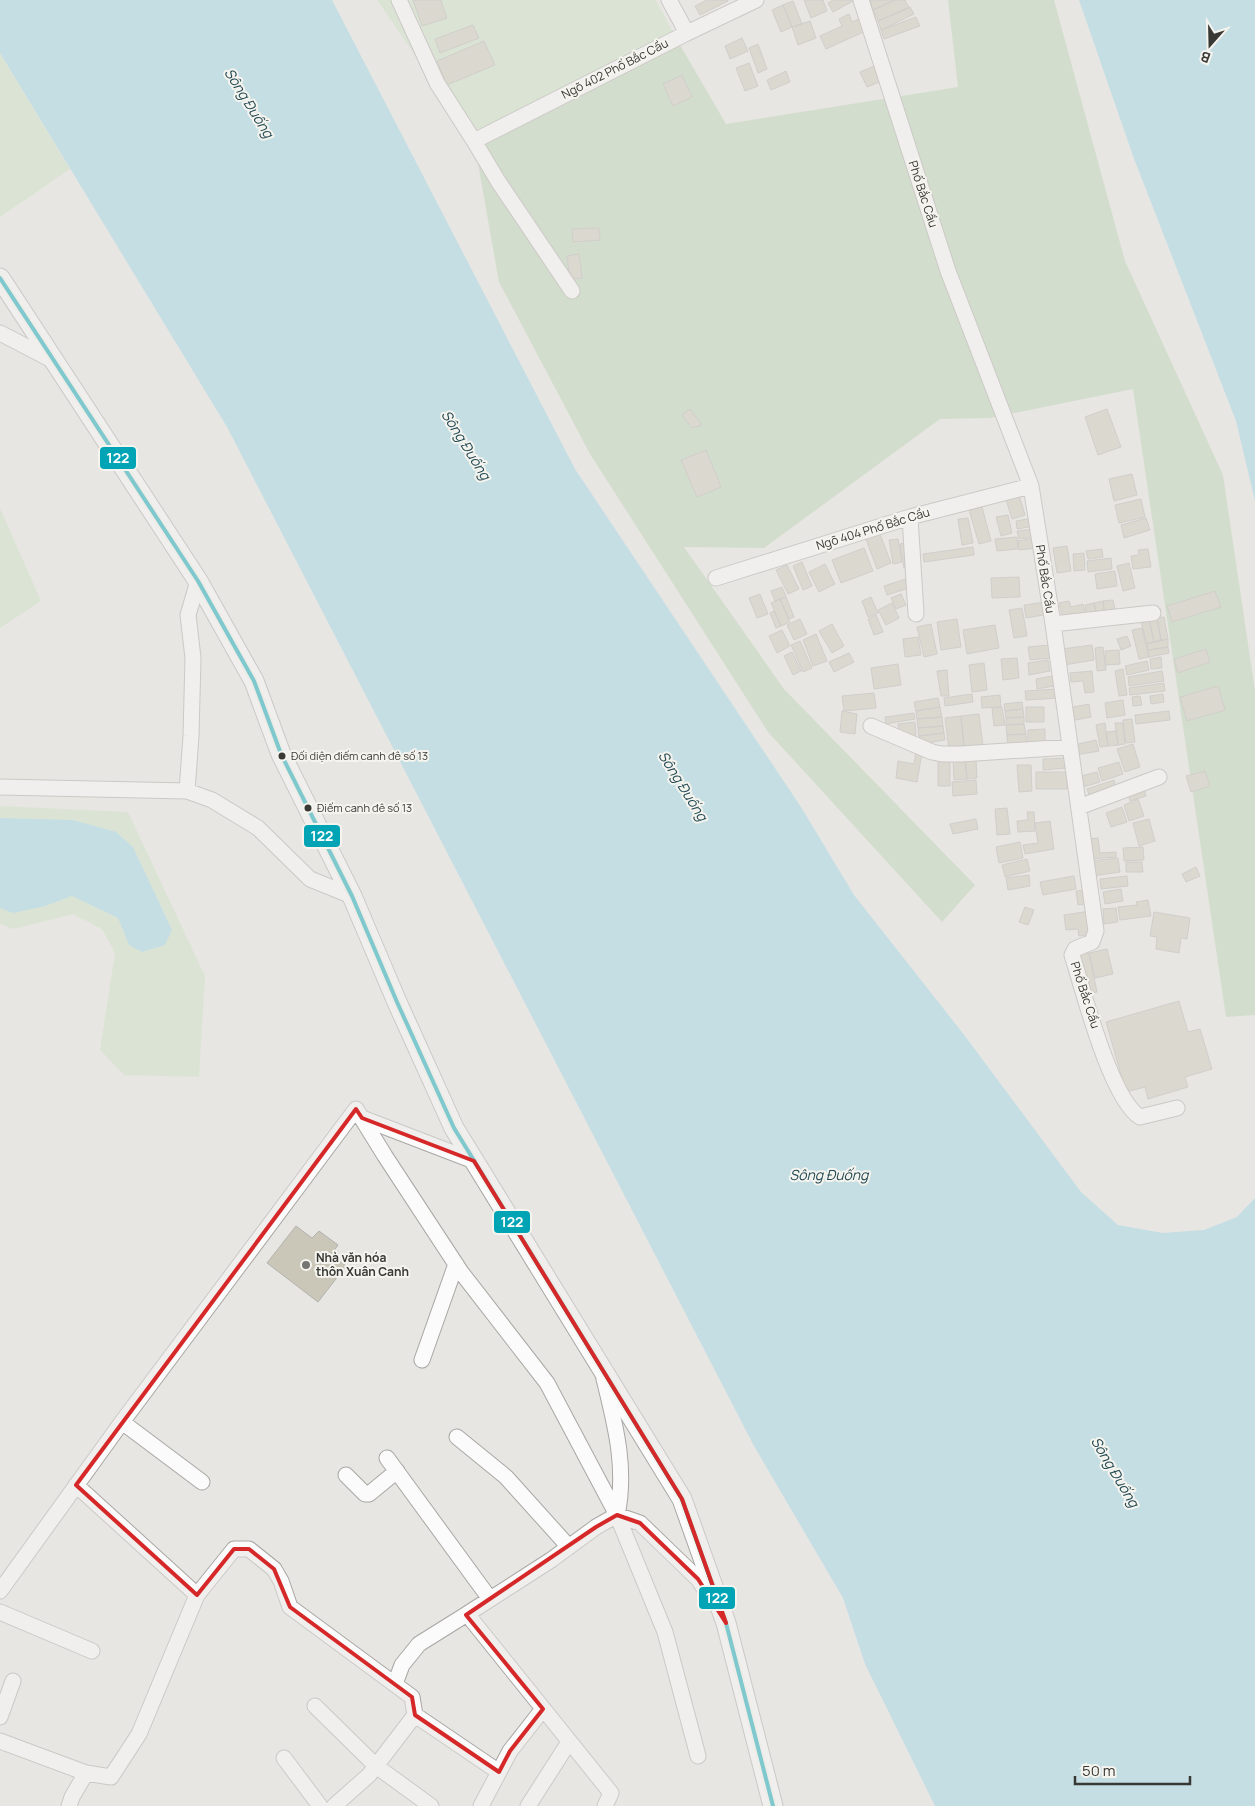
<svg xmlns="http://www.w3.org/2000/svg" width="1255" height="1806" viewBox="0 0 1255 1806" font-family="Manrope,sans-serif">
  <rect width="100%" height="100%" fill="#e7e6e2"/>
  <path fill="#cce3c4" d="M377,0H656L676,38L474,141Z
    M0,53L70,169L0,217Z
    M0,508L41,601L0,628Z
    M0,806L128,812L205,976L199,1077L124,1075L100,1050L115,953L102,929L73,914L13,929L0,924Z"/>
  <path fill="#bbd3b3" d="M948,0H1054L1125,261L1223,475L1255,691V1015L1226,1017L1133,389L990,418L940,419L764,548L684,547L784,689L975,885L942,922L768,732L590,454L499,282L474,141L676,38L726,124L958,87Z"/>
  <path fill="#9bd6e7" d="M0,0H332L575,469L801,807L854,895L965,1036L1081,1192L1118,1225L1163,1233L1204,1230L1237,1217L1255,1198V1806H935L865,1664L843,1598L754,1446L227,427L0,53Z
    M1079,0H1255V501L1236,421L1133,156Z
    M0,818L73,820L116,832L133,847L172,930L165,945L142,952L129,945L118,918L72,896L45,906L13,913L0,908Z"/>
  <path fill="#cac7b8" stroke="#b3b2af" d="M413,0H441L447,18L422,26Z
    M707,0H728V1L700,15L695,6Z
    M804,0H823L827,11L811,18Z
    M833,0H855L833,12L828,3Z
    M870,0H895L873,10Z
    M895,0H905L909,8L878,21L873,10Z
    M793,1L802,24L792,27L783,5Z
    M783,5L792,27L781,32L772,10Z
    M910,7L914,14L881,30L878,21Z
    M849,14L852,22L862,18L868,30L826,49L820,36L842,26L839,19Z
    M916,17L920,26L884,39L881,30Z
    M810,21L816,38L798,45L792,27Z
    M473,25L479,38L440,53L435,39Z
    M742,38L748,51L730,59L725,46Z
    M484,41L495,65L447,85L437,61Z
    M758,44L767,69L758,73L749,48Z
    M749,63L758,86L745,91L736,68Z
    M877,65L884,80L867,87L860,72Z
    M786,71L790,82L771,90L767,80Z
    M682,75L692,97L673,106L663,84Z
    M599,228L600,240L573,242L572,229Z
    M579,254L582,278L570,279L567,256Z
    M690,409L702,425L692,428L682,415Z
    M1107,409L1121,447L1098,455L1085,417Z
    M706,450L721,487L697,497L681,460Z
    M1132,474L1137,495L1114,501L1109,479Z
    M1019,495L1025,515L1012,519L1006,499Z
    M1141,499L1145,517L1119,523L1115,505Z
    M982,507L991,541L979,544L969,510Z
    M1008,515L1012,533L1001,536L996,517Z
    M968,518L973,543L962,545L958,519Z
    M1033,518L1035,526L1017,529L1016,521Z
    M1146,518L1150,530L1124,538L1121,525Z
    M1035,529L1036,537L1019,539L1017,531Z
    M880,534L891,563L877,569L866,539Z
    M1017,537L1018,549L997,551L995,539Z
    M1037,538L1038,548L1019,550L1018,541Z
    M898,539L902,562L893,564L889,540Z
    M908,542L912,567L904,568L900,544Z
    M1067,546L1071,571L1057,573L1053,548Z
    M973,547L974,555L924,562L923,554Z
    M864,548L873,571L841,583L832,560Z
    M1102,549L1103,557L1088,559L1086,551Z
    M1148,549L1151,567L1133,569L1131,556L1139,555L1138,550Z
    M1084,553L1085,570L1074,571L1073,554Z
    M1111,558L1112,569L1088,572L1087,561Z
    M802,562L812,586L803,590L793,566Z
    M1129,563L1135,588L1123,591L1117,566Z
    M825,564L835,584L819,592L809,572Z
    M787,565L799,589L788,594L776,570Z
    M1115,571L1117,586L1097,589L1095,574Z
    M1019,577L1020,597L992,598L991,578Z
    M909,578L912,587L887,595L884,586Z
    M782,587L786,597L775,601L771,591Z
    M1215,591L1221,607L1172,622L1167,606Z
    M760,594L768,614L757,618L749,598Z
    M901,594L906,605L896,609L891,598Z
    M786,597L794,617L789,619L780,599Z
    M871,597L878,613L868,617L862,601Z
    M780,599L790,622L781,626L771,603Z
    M1113,600L1116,614L1105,616L1103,601Z
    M1069,601L1071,607L1083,604L1086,618L1066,622L1064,615H1062L1059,603Z
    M1103,601L1105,616L1097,617L1094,603Z
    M1047,602L1049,614L1026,618L1024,605Z
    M892,603L899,618L886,625L878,610Z
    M1094,603L1097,617L1087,618L1085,605Z
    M1022,608L1027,636L1014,638L1009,610Z
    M774,611L781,626L776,628L770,613Z
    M876,615L883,632L874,635L868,619Z
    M1164,617L1168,639L1161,640L1157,618Z
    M1157,618L1161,640L1154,642L1149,619Z
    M800,619L807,634L794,640L787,625Z
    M957,619L961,647L941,650L937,622Z
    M1149,619L1154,642L1147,644L1141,621Z
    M832,624L844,646L832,653L819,631Z
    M931,624L937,654L924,657L917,627Z
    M995,625L999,648L967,654L963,630Z
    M1142,628L1149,657L1139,659L1132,630Z
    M782,630L790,646L777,653L769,636Z
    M816,634L827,661L813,666L803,640Z
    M1127,636L1131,646L1121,650L1117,639Z
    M918,637L921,655L905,657L903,639Z
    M1168,639V647L1148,650L1147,644Z
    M800,641L812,668L803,672L791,645Z
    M1050,645L1051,658L1030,660L1028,647Z
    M1092,645L1094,660L1064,665L1062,649Z
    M1103,647L1106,670L1097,671L1095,648Z
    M1168,647L1169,653L1149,657L1148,650Z
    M1206,649L1210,662L1178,673L1174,659Z
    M1119,650L1120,664L1106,665L1105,651Z
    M792,652L801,671L793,675L784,656Z
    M849,653L854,662L834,672L829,662Z
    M1161,657L1162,668L1151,669L1150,659Z
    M1017,658L1019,678L1003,680L1001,659Z
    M1048,660L1050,671L1029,675L1028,663Z
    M1147,661L1149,670L1127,675L1125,666Z
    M984,663L987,690L972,692L969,665Z
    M898,664L901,685L874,689L871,668Z
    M1123,669L1127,695L1119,696L1115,671Z
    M947,670L949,696H941L937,671Z
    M1092,671L1094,692L1085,693L1083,681L1071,682L1070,673Z
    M1162,671L1164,681L1129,686L1128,677Z
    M1058,675L1060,685L1037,689L1036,679Z
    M1164,683L1165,691L1130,695L1129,688Z
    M1218,686L1225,710L1187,721L1180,697Z
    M1058,689L1059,698L1026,700L1025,691Z
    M874,693L876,708L844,711L842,696Z
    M972,694L973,702L945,706L944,698Z
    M1163,694L1164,702L1151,704L1150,696Z
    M1000,695L1001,707L982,708L981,697Z
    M1140,696L1142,705L1133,706L1132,697Z
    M938,698L940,707L916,711L914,702Z
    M1123,700L1125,715L1107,718L1105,703Z
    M1022,702L1023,709L1005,711L1004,704Z
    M1089,704L1091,717L1070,721L1068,708Z
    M940,707L942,717L917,719L916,711Z
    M1002,707L1005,725L994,726L992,708Z
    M1026,707H1044V722H1026Z
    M1023,709L1024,717L1006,718L1005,711Z
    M842,711L857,714L855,734L840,732Z
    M1169,711L1170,720L1136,724L1135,715Z
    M914,713L915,719L886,724L885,717Z
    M979,714L983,746L964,748L961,716Z
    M961,716L964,748L949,750L945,718Z
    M942,717L943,726L918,728L917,719Z
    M1024,717V724L1006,725V718Z
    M1132,719L1135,742L1126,743L1123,723V720Z
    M915,722L916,735L900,737L898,724Z
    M1105,723L1108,746L1100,747L1096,725Z
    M1115,723H1123L1125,744L1118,745Z
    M1024,724L1026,734L1007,735L1006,725Z
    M943,726L944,733L919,736L918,728Z
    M1045,729V743H1028V730Z
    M1116,731L1118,745L1108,746L1106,732Z
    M944,733L945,740L920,744L919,736Z
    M1026,734L1027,747L1008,749L1007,735Z
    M1096,740L1099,751L1076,755L1074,745Z
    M1133,744L1140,767L1125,772L1117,749Z
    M916,752L922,753L917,782L896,778L898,761L914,764Z
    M976,758L977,778L967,779L965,759Z
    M1066,758L1067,768L1043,770V759Z
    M938,759H950V786H938Z
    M953,759H965L967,779L954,780Z
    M1119,762L1123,774L1102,781L1098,768Z
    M1017,765H1031L1032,791L1019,792Z
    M1205,771L1210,786L1191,792L1186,776Z
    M1036,772H1067V789H1036Z
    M1097,772L1100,782L1079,788L1077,777Z
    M976,780L977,794L953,796L952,782Z
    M1114,780L1117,792L1091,800L1087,789Z
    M1143,786L1146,796L1130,801L1127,790Z
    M1138,799L1144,816L1129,821L1124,805Z
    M1122,807L1127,822L1111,827L1106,813Z
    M1007,808L1010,834L997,835L995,809Z
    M1027,812H1034L1035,831L1018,832L1017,821L1028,820Z
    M976,819L978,829L953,834L950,824Z
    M1149,819L1155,841L1139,846L1133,823Z
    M1050,821L1054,849L1025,854L1023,845L1038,843L1035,823Z
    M1098,838L1100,853L1116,852V857L1090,859L1088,839Z
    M1020,842L1023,858L999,863L996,847Z
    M1143,847L1144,860L1124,861L1123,848Z
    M1118,858L1120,872L1093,876L1091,861Z
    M1027,859L1030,871L1005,877L1002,865Z
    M1126,862H1142L1143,872H1126Z
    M1196,867L1200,876L1186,882L1182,874Z
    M1029,875L1030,886L1008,890L1006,878Z
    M1074,876L1076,889L1043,895L1040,882Z
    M1127,876L1128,886L1101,889L1100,879Z
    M1121,889L1123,901L1105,904L1103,892Z
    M1088,890L1090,903L1078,905L1076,891Z
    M1148,900L1151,916L1120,920L1118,907L1137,905L1136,902Z
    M1025,907L1034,910L1028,925L1019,922Z
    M1116,908L1118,922L1104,924L1103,909Z
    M1090,911L1093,934L1079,936L1078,929L1066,930L1064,915Z
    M1154,912L1190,918L1187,939L1181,938L1179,953L1156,949L1157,937L1150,936Z
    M1107,949L1113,974L1095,978L1089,953Z
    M1089,953L1097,992L1087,994L1078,955Z
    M1179,1001L1188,1032L1200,1029L1212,1069L1185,1077L1188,1087L1148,1099L1145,1087L1126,1092L1106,1022Z
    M296,1226L312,1238L319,1231L338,1245L331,1255L346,1266L318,1302L267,1263Z"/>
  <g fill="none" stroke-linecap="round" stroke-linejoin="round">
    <defs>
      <path id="minor" d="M399,0L437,83L474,141L498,181L572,291
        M669,0L687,33
        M861,0L948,271L1031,486L1053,624L1096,931L1092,942L1075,949L1072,955C1083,990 1111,1100 1140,1117L1177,1108
        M474,141L687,33L756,0
        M0,333L52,360
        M910,517L916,614
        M716,578L910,517L1031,486
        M1053,624L1153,613
        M871,726L932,752L942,754H961L1070,747
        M0,787L187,791L212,800L258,828L310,879L352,896
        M187,791L191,736L193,658L188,615L198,581
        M1079,807L1159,777
        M362,1118L474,1161
        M422,1360L456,1264
        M604,1379C615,1424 627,1468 617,1515
        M122,1422L202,1482
        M457,1437L506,1477L569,1547
        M387,1458L490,1599
        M346,1475L365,1494H369L397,1471
        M76,1485L197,1595L234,1549H249L274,1569L281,1581L290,1607L412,1697L415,1715L499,1772
        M0,1591L122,1422L356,1109L385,1156L461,1272L547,1383L617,1515L665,1632L698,1756
        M0,1612L92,1651
        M395,1684L402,1665L419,1644L467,1614
        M315,1706L376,1766L431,1806
        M0,1717L13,1681
        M0,1741L86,1773L111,1777L139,1734L197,1595
        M284,1758L320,1806
        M69,1806L72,1797L86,1773
        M334,1806L369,1775L415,1715
        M481,1806L510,1751L543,1709
        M528,1806L569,1742
        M605,1806L611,1793L467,1614L551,1560L596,1527L617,1515L640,1523L698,1579L714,1604"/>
      <path id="major" d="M0,278L198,581L254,681L281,754L352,896L397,1002L454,1128L682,1499L726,1623L773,1806"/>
    </defs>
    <use href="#minor" stroke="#a8a7a4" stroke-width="17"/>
    <use href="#major" stroke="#a8a7a4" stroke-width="21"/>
    <use href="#minor" stroke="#fbfbfb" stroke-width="15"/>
    <use href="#major" stroke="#fbfbfb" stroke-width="19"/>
    <defs>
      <path id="bus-1" d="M0,278L198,581L254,681L281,754L352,896L397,1002L454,1128L682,1499L726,1623L773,1806"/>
    </defs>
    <use href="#bus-1" stroke="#f5f4ee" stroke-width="8"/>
    <use href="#bus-1" stroke="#00a4b4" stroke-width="4"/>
  </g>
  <path d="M0 0H1255V1806H0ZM356,1109L362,1118L474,1161L682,1499L726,1623L698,1579L640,1523L617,1515L596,1527L466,1615L543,1709L510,1751L499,1772L415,1715L412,1697L290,1607L274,1569L249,1549H234L197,1595L76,1485Z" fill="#e7e6e2" fill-opacity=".55" fill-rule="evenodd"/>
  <path fill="none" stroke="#d62828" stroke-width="4" stroke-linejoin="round" d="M356,1109L362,1118L474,1161L682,1499L726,1623L698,1579L640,1523L617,1515L596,1527L466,1615L543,1709L510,1751L499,1772L415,1715L412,1697L290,1607L274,1569L249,1549H234L197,1595L76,1485Z"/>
  <g fill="#383835" stroke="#f5f4ee" stroke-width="2">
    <circle cx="282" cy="756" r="4.5"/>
    <circle cx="308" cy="808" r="4.5"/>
  </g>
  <circle fill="#757572" stroke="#f5f4ee" stroke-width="2" cx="306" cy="1265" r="5"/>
  <g text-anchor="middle" stroke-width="4" stroke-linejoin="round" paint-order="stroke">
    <g font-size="11" fill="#383835" stroke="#f5f4ee" text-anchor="start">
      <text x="291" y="760">Đối diện điếm canh đê số 13</text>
      <text x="317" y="812">Điếm canh đê số 13</text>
    </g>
    <g font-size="12" fill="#383835" stroke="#f5f4ee">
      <text transform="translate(615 69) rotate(-27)" y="4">Ngõ 402 Phố Bắc Cầu</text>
      <text transform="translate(923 194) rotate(72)" y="4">Phố Bắc Cầu</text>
      <text transform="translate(873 529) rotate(-17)" y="4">Ngõ 404 Phố Bắc Cầu</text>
      <text transform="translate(1045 579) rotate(81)" y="4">Phố Bắc Cầu</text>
      <text transform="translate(1085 995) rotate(72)" y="4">Phố Bắc Cầu</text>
    </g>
    <g font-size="12" font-weight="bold" fill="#383835" stroke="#f5f4ee" text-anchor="start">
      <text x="316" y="1262">Nhà văn hóa<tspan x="316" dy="14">thôn Xuân Canh</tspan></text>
    </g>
    <g font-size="14" font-style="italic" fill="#224954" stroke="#f5f4ee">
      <text transform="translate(249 103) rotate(58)" y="5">Sông Đuống</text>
      <text transform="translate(466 445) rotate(58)" y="5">Sông Đuống</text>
      <text transform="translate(683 786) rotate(58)" y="5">Sông Đuống</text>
      <text x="829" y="1180">Sông Đuống</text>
      <text transform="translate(1115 1472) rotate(59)" y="5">Sông Đuống</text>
    </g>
  </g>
  <g stroke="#f5f4ee" stroke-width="2">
    <rect x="99" y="446" width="38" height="24" rx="5" fill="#00a4b4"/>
    <rect x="303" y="824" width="38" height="24" rx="5" fill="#00a4b4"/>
    <rect x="493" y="1210" width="38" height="24" rx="5" fill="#00a4b4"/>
    <rect x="698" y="1586" width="38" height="24" rx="5" fill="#00a4b4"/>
  </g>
  <g font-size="14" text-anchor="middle" font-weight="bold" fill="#fff">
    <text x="118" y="463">122</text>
    <text x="322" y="841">122</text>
    <text x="512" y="1227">122</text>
    <text x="717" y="1603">122</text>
  </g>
  <g transform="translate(1210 45) rotate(200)" stroke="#f5f4ee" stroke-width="4" paint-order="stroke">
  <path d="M0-4L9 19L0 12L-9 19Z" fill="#383835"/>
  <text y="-8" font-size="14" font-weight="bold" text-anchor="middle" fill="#383835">B</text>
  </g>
  <path d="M1075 1776v8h115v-8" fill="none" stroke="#383835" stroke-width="2.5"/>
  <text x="1082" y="1776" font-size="15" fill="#383835" stroke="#f5f4ee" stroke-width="4" paint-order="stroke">50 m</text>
</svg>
